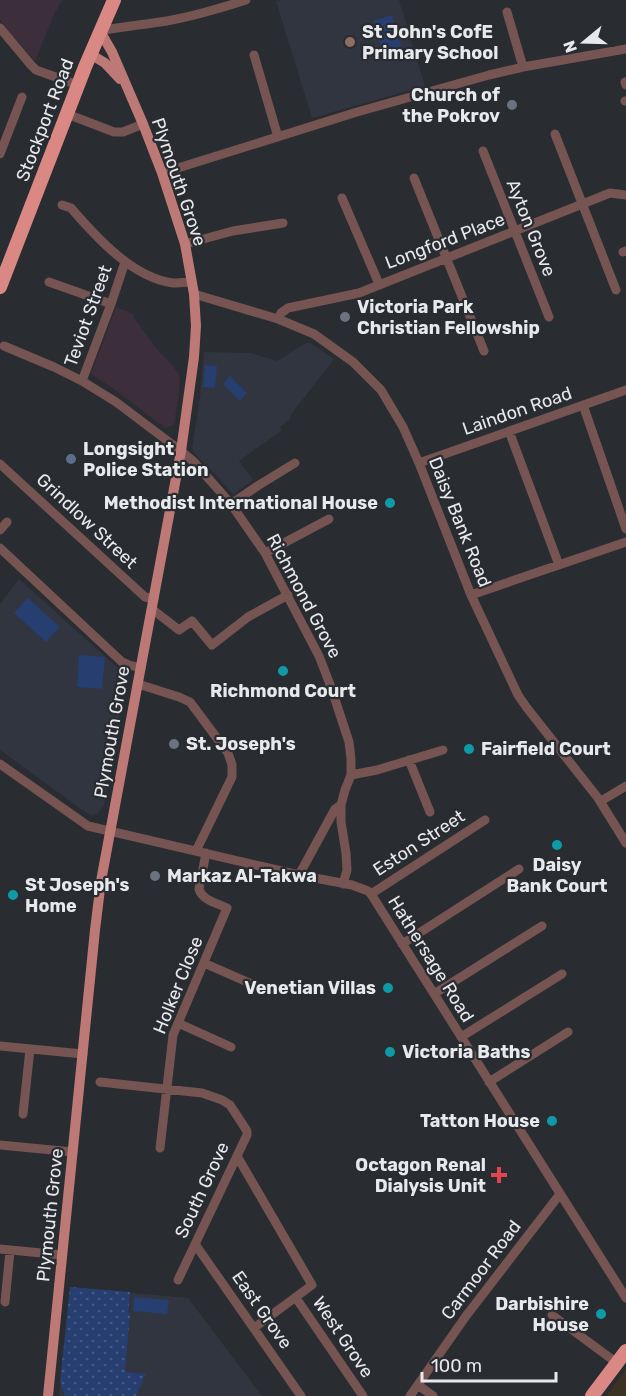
<svg xmlns="http://www.w3.org/2000/svg" width="626" height="1396" viewBox="0 0 626 1396" font-family="Rubik,sans-serif">
  <defs>
    <pattern id="park-dots" width="8" height="8" patternUnits="userSpaceOnUse" patternTransform="scale(1.5)"><rect width="8" height="8" fill="#273e71"/><path d="M2 2h.1M6 6h.1" fill="none" stroke="#465a85" stroke-width="1.8" stroke-linecap="round"/></pattern>
  </defs>
  <rect width="100%" height="100%" fill="#292c31"/>
  <path fill="#303540" d="M281,0H399L425,86L312,118L276,1Z
    M306,343H310L334,359L292,413L289,420L280,427L281,431L239,461L253,480L233,495L220,479L194,453L192,448L200,397L204,352L251,353L277,361Z
    M19,579L119,669L126,678L104,805L98,813L95,814L91,815L85,812L0,750V604Z
    M70,1287L188,1298L262,1396H59Z"/>
  <path fill="#3c2e3a" d="M0,0H62L53,17L35,61L10,33L0,20Z
    M116,307L134,314L133,317L160,353L170,362L180,376L179,392L174,425L165,428L111,387L91,374Z"/>
  <path fill="#3c3222" d="M626,1369V1396H606Z"/>
  <path fill="url(#park-dots)" d="M70,1287L130,1292L128,1313H130L125,1372L146,1374L136,1396H65L60,1382Z"/>
  <path fill="#273e71" d="M392,15L403,52L384,58L373,21Z
    M205,365L217,366L215,388L203,387Z
    M230,376L247,393L240,401L223,384Z
    M28,598L60,627L46,642L14,613Z
    M79,655L105,657L102,689L77,687Z
    M134,1297L169,1300L167,1314L133,1311Z"/>
  <g fill="none" stroke-linecap="round" stroke-linejoin="round">
    <path stroke="#755451" stroke-width="9" d="M507,12L523,67
      M0,28L31,65L36,70L78,85
      M100,31C120,27 140,25 160,22C189,18 218,9 246,0
      M254,55L278,137
      M625,82L626,85
      M625,101H626
      M67,114L114,132H123L143,124
      M555,134L616,290
      M483,151L549,317
      M0,154L22,97
      M162,173L357,112L489,75L523,67L626,49
      M414,178L484,351
      M342,198L379,284
      M62,205L71,208C96,237 133,278 173,283C179,283 186,282 192,282
      M185,244L233,231L283,223
      M623,252L626,251
      M49,282L111,304
      M194,294L278,319L314,334L353,362L381,390L403,427L419,463L471,595L518,695L527,708L598,798L626,843
      M278,319L281,313L288,308L359,293L610,193L626,195
      M4,346L54,367L82,381L116,402L181,451L194,462L231,504L265,553L319,656L331,687L349,742L351,759V775L345,790L341,805V822L346,853L347,870L343,884
      M82,381L111,304L125,262
      M583,405L626,529
      M509,431L559,565
      M419,463L626,390
      M0,464L145,597L154,599
      M231,504L259,485L295,463
      M0,530L7,522
      M0,548L122,662L129,665L141,668
      M265,553L329,519
      M471,595L626,542
      M152,609L179,630L192,621L212,645L248,617L288,595
      M138,684L179,697L190,702L228,753L232,765V777L196,851
      M409,760L430,812
      M0,764L88,826L299,875L352,885L368,891L371,894L626,1298
      M351,775L377,770L443,750
      M601,801L626,786
      M299,875L335,809L341,805
      M371,894L485,820
      M402,944L519,869
      M204,963L256,986
      M434,994L542,926
      M178,1023L231,1047
      M461,1037L562,974
      M0,1046L83,1054
      M100,1082L202,1093L222,1100L230,1105L247,1131V1135L178,1280
      M489,1082L568,1032
      M23,1114L30,1049
      M0,1145L73,1152
      M160,1148L173,1035L227,908C217,903 202,900 199,889L206,853
      M237,1156L312,1285L254,1328
      M195,1244L301,1396
      M0,1249L62,1255
      M296,1298L363,1396
      M5,1302L10,1251
      M552,1315L617,1363
      M418,1385L433,1396
      M410,1396L466,1316L560,1194"/>
    <path stroke="#bd7975" stroke-width="10" d="M90,54L105,63L120,79
      M48,1396L95,930L101,881L181,451L194,357L196,326L194,294L185,244L162,173L143,124L112,52L100,31"/>
    <path stroke="#d98883" stroke-width="14" d="M0,287L85,67L114,0
      M592,1396L626,1351"/>
  </g>
  <circle fill="#8d6e63" stroke="#292c31" stroke-width="2" cx="350" cy="42" r="6"/>
  <g fill="#6b7280" stroke="#292c31" stroke-width="2">
    <circle cx="512" cy="105" r="6"/>
    <circle cx="345" cy="317" r="6"/>
    <circle cx="174" cy="744" r="6"/>
    <circle cx="155" cy="876" r="6"/>
  </g>
  <circle fill="#5c6f8a" stroke="#292c31" stroke-width="2" cx="71" cy="459" r="6"/>
  <g fill="#0f9aa8" stroke="#292c31" stroke-width="2">
    <circle cx="390" cy="503" r="6"/>
    <circle cx="283" cy="671" r="6"/>
    <circle cx="469" cy="749" r="6"/>
    <circle cx="557" cy="845" r="6"/>
    <circle cx="13" cy="895" r="6"/>
    <circle cx="388" cy="988" r="6"/>
    <circle cx="390" cy="1052" r="6"/>
    <circle cx="552" cy="1121" r="6"/>
    <circle cx="601" cy="1314" r="6"/>
  </g>
  <path fill="#e0444e" stroke="#292c31" stroke-width="2" d="M496 1166h6v6h6v6h-6v6h-6v-6h-6v-6h6z"/>
  <g text-anchor="middle" stroke-width="4.5" stroke-linejoin="round" paint-order="stroke">
    <g font-size="18" font-weight="bold" fill="#e7e9ec" stroke="#292c31" text-anchor="start">
      <text x="362" y="38">St John's CofE<tspan x="362" dy="21">Primary School</tspan></text>
      <text x="500" y="101" text-anchor="end">Church of<tspan x="500" dy="21">the Pokrov</tspan></text>
      <text x="357" y="313">Victoria Park<tspan x="357" dy="21">Christian Fellowship</tspan></text>
      <text x="83" y="455">Longsight<tspan x="83" dy="21">Police Station</tspan></text>
      <text x="378" y="509" text-anchor="end">Methodist International House</text>
      <text x="283" y="697" text-anchor="middle">Richmond Court</text>
      <text x="186" y="750">St. Joseph's</text>
      <text x="481" y="755">Fairfield Court</text>
      <text x="557" y="871" text-anchor="middle">Daisy<tspan x="557" dy="21">Bank Court</tspan></text>
      <text x="167" y="882">Markaz Al-Takwa</text>
      <text x="25" y="891">St Joseph's<tspan x="25" dy="21">Home</tspan></text>
      <text x="376" y="994" text-anchor="end">Venetian Villas</text>
      <text x="402" y="1058">Victoria Baths</text>
      <text x="540" y="1127" text-anchor="end">Tatton House</text>
      <text x="486" y="1171" text-anchor="end">Octagon Renal<tspan x="486" dy="21">Dialysis Unit</tspan></text>
      <text x="589" y="1310" text-anchor="end">Darbishire<tspan x="589" dy="21">House</tspan></text>
    </g>
    <g font-size="18" fill="#e7e9ec" stroke="#292c31">
      <text transform="translate(45 120) rotate(-69)" y="6">Stockport Road</text>
      <text transform="translate(179 182) rotate(71)" y="6">Plymouth Grove</text>
      <text transform="translate(531 228) rotate(68)" y="6">Ayton Grove</text>
      <text transform="translate(445 241) rotate(-21)" y="6">Longford Place</text>
      <text transform="translate(88 316) rotate(-70)" y="6">Teviot Street</text>
      <text transform="translate(517 411) rotate(-19)" y="6">Laindon Road</text>
      <text transform="translate(87 521) rotate(43)" y="6">Grindlow Street</text>
      <text transform="translate(460 522) rotate(68)" y="6">Daisy Bank Road</text>
      <text transform="translate(304 596) rotate(62)" y="6">Richmond Grove</text>
      <text transform="translate(112 732) rotate(-80)" y="6">Plymouth Grove</text>
      <text transform="translate(419 843) rotate(-33)" y="6">Eston Street</text>
      <text transform="translate(431 959) rotate(58)" y="6">Hathersage Road</text>
      <text transform="translate(178 985) rotate(-68)" y="6">Holker Close</text>
      <text transform="translate(202 1190) rotate(-65)" y="6">South Grove</text>
      <text transform="translate(50 1215) rotate(-84)" y="6">Plymouth Grove</text>
      <text transform="translate(481 1270) rotate(-53)" y="6">Carmoor Road</text>
      <text transform="translate(262 1310) rotate(55)" y="6">East Grove</text>
      <text transform="translate(343 1337) rotate(56)" y="6">West Grove</text>
    </g>
  </g>
  <g transform="translate(584 42) rotate(251)" stroke="#292c31" stroke-width="4.5" paint-order="stroke">
  <path d="M0-4.5L10 22L0 15L-10 22Z" fill="#e7e9ec"/>
  <text y="-9" font-size="16" font-weight="bold" text-anchor="middle" fill="#e7e9ec">N</text>
  </g>
  <path d="M422 1372v9h134v-9" fill="none" stroke="#e7e9ec" stroke-width="3"/>
  <text x="431" y="1372" font-size="18" fill="#e7e9ec" stroke="#292c31" stroke-width="4.5" paint-order="stroke">100 m</text>
</svg>
